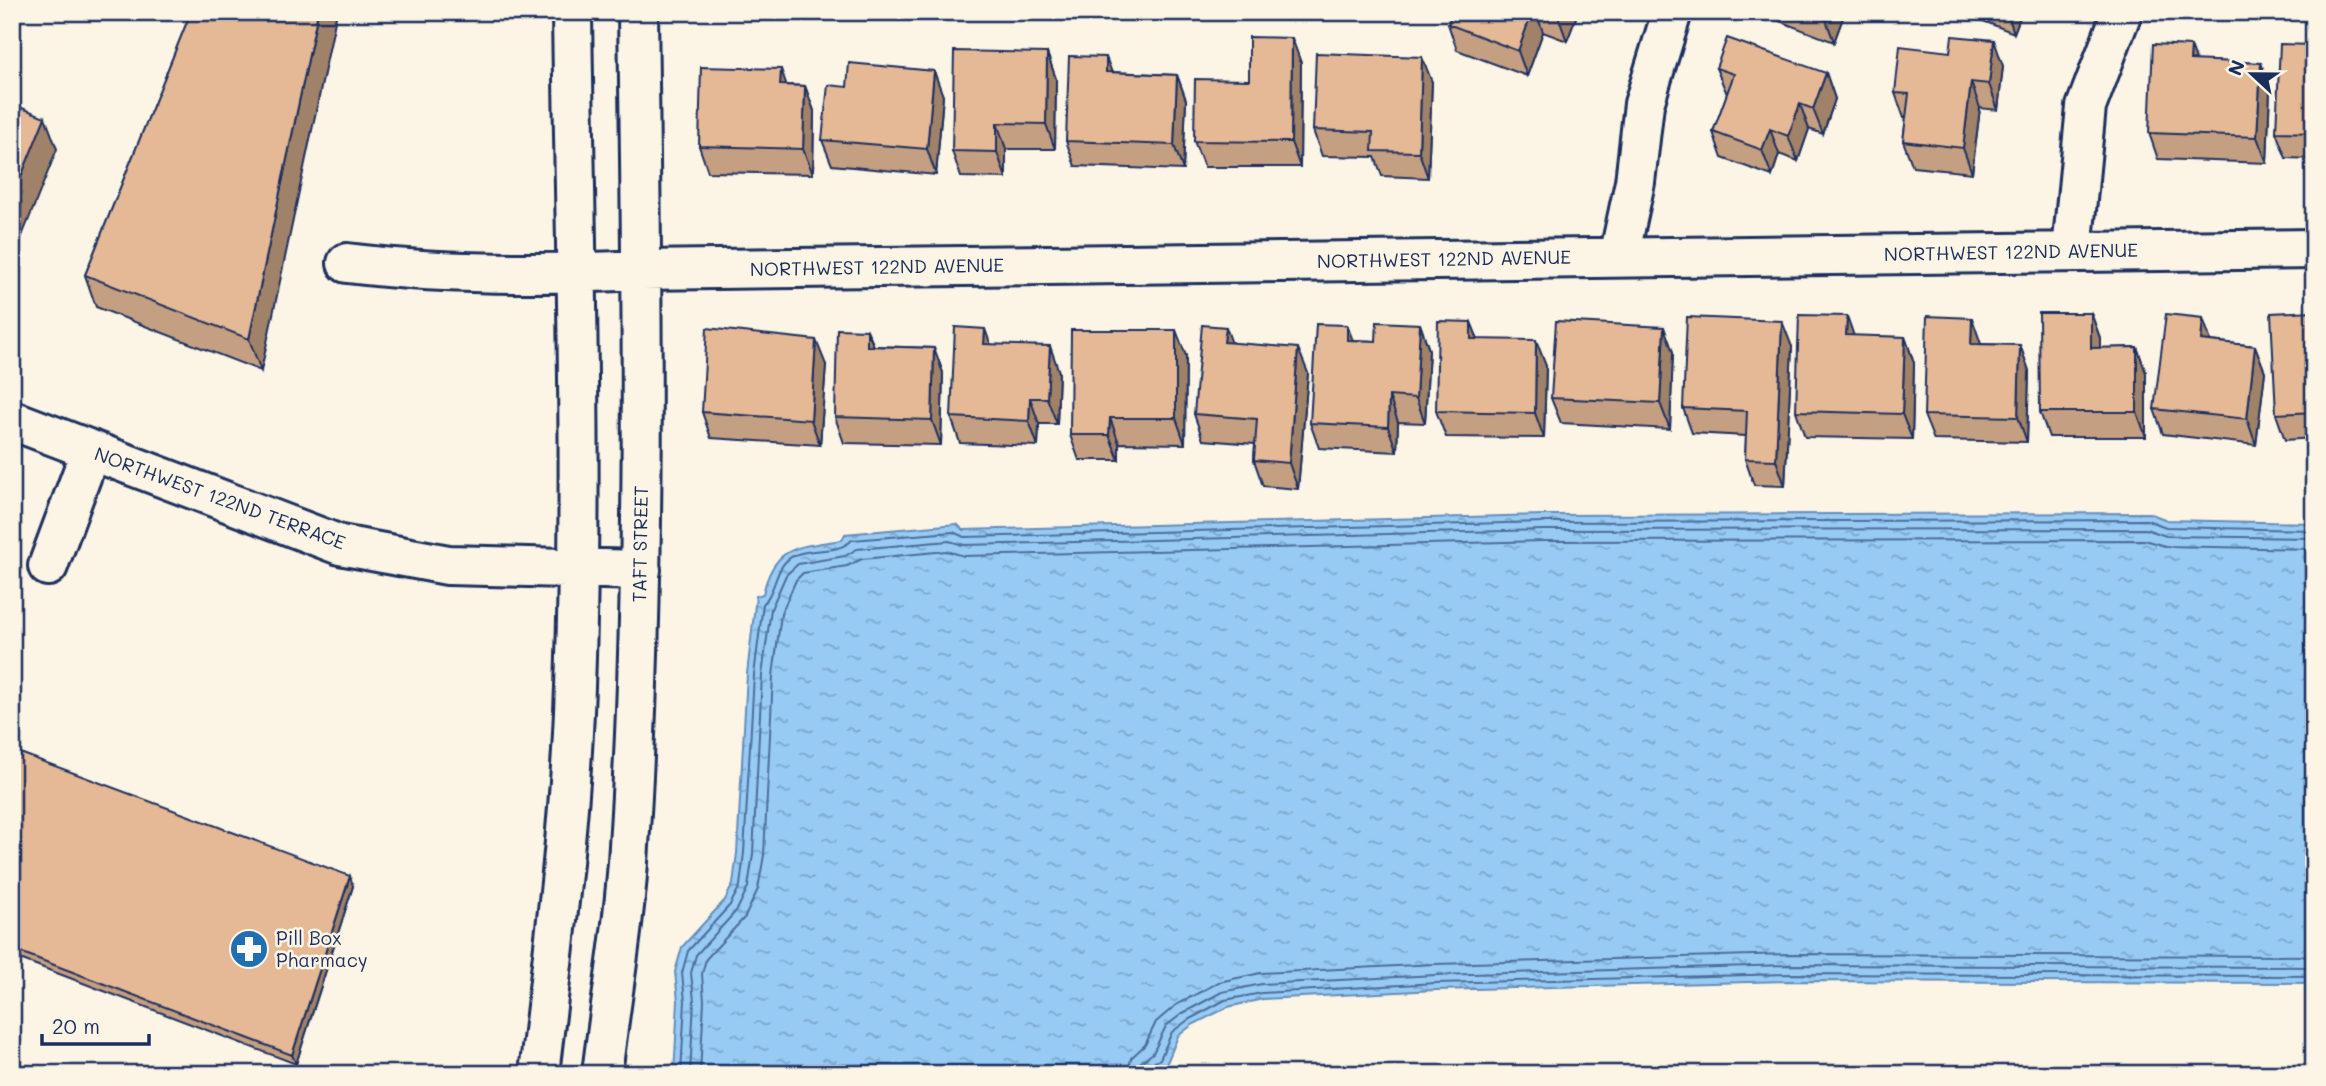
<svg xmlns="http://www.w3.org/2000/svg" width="2326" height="1086" viewBox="0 0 2326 1086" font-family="Mali,sans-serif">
  <defs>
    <pattern id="water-ripples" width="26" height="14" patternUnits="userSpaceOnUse" patternTransform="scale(1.75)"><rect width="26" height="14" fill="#97cbf5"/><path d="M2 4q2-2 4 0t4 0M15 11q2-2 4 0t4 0" fill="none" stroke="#7aa5ca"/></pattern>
  </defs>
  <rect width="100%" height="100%" fill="#fcf5e5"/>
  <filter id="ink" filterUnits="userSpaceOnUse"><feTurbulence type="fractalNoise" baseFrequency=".0143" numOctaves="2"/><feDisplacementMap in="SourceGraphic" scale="14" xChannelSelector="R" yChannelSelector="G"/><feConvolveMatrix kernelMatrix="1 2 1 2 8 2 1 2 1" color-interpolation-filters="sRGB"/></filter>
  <g filter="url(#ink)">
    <path fill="url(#water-ripples)" stroke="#658db9" stroke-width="2" d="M2149,513L2167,520L2314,523V983L1791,981L1436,990L1263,999L1228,1007L1192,1025L1178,1036L1166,1065L1149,1074H674L678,1001L675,972L682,947L725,900L733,884L737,853L747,674L756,596L763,594C774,544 799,547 842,540L845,534L957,524L963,530L1543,515Z"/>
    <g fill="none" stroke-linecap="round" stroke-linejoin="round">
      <path stroke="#4d6d9a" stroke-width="2" d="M681,1074L685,1001L682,973L688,951L730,905L740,886L744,853L754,675L763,604C777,591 774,564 795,555C813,547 837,555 852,540L953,532L964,537L1543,522L2147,520L2166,527L2314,530
        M690,1074L694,1001L691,973L696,955L737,910L748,887L753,854L762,675L771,609L786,575L798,564L845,556L857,549L949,541L964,545L1543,530L2146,529L2166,536L2314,538
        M700,1074L704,1001L702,974L706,959L745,917L758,889L764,855L773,676L781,614L796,580L803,573L847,566L862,559L947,551L964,556L1543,541L2144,540L2165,546L2314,549
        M1128,1074L1131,1058L1145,1045L1156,1022L1176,1005L1219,982L1261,973L1435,964L1791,954L2314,956
        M1138,1074L1140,1063L1153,1053L1166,1026L1183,1013L1222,992L1262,984L1436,975L1791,965L2314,967
        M1147,1074L1149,1066L1160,1059L1172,1032L1188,1020L1225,1000L1262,993L1436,983L1791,974L2314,976"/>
      <defs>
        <path id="minor" d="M2072,251L2086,107L2122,12
          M1619,257L1635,182L1644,104L1672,12
          M347,263C445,275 544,275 642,270L2314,249
          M12,420L340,545L448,565L641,570
          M48,566L91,450
          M539,1074C553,954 569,833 574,712C584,479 575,245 572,12
          M602,1074C611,998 625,922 629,846C647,568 642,290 638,12"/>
      </defs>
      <use href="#minor" stroke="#1b2f5e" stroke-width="44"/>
      <use href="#minor" stroke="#fcf5e5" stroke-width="38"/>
    </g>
    <path fill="#c59f81" stroke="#1b2f5e" stroke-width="2" d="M191,12L261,371L96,307L85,275Z
      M834,12H937V19L836,15Z
      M1453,12H1578L1567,41L1543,32L1527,76L1457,50L1448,24Z
      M1764,12H1845L1834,42L1766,16Z
      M1960,12H2022L2014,33Z
      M2314,45V159L2286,158L2276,132Z
      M1047,53L1056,79L1055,149H1006V178L961,177L952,151Z
      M2196,61L2261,63L2270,89L2267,163L2158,159L2149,133Z
      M1301,63L1300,167H1204L1194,141L1249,80Z
      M2003,66L1998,110L1980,108L1972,173L1913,167L1903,141L1906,118H1904L1895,93Z
      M1716,68L1826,73L1835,99L1823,134L1809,129L1798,161L1779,154L1772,176L1722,158L1713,132L1727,94Z
      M1112,72L1177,75L1186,100L1183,170L1075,166L1066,141Z
      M1432,82L1428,178L1382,176L1375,157L1322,156L1313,130Z
      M787,85L805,86L814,111L813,174L708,172L699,146Z
      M943,96L936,175L832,165L822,140Z
      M2314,311V438L2285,440L2276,414Z
      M2091,313L2100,338V348L2137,347L2146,373V437H2049L2040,412Z
      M1471,322L1478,340L1546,366L1544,438L1446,437L1436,411Z
      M1420,324L1429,350L1425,423L1398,422L1397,452L1319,448L1310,423L1353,340L1376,341Z
      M867,330L874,346L934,348L943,373L941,445L844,443L835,417Z
      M1854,336L1905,337L1914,363L1912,439L1805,437L1796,411Z
      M2211,341L2255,346L2265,372L2256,445L2163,434L2154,409Z
      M1231,342L1308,373L1298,489L1263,486L1254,460L1255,444L1203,440L1194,414Z
      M990,344L1059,372L1057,424H1039L1038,446L960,443L951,417Z
      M1981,344L2020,345L2029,371L2027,442L1934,440L1924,415Z
      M1792,347L1785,486L1754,485L1745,459L1746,436L1692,433L1683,408Z
      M1673,352L1670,429L1561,423L1551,398Z
      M1186,356L1185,444L1119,443V460H1079L1070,435Z
      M826,365L820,445L711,438L702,412Z
      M12,750L353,886L296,1064L12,956Z"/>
    <path fill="#a08269" stroke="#1b2f5e" stroke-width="2" d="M318,12H337L261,371L249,339Z
      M1532,12H1536L1543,32L1527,76L1518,51Z
      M1559,12H1578L1567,41L1558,16Z
      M1826,12H1845L1834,42L1825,17Z
      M2007,12H2022L2014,33Z
      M1292,38L1301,63L1300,167L1291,142Z
      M1994,40L2003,66L1998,110L1989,84Z
      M2191,46L2200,71L2190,60Z
      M1047,53L1056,79L1055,149L1046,124Z
      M1106,57L1116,83L1106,72Z
      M1422,57L1432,82L1428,178L1419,152Z
      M2261,63L2270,89L2267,163L2257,137Z
      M781,69L790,95L780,85Z
      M934,71L943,96L936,175L927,149Z
      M1826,73L1835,99L1823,134L1813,109Z
      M1177,75L1186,100L1183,170L1174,145Z
      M1971,82L1980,108L1972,173L1963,148Z
      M805,86L814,111L813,174L803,149Z
      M1800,104L1809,129L1798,161L1788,136Z
      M45,117L57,149L12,261V199Z
      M997,123L1006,149V178L997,152Z
      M1770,129L1779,154L1772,176L1762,150Z
      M2091,313L2100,338V373L2091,348Z
      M1847,316L1856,342L1846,335Z
      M1972,318L1981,344L1980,370L1971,344Z
      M2203,318L2212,344L2201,340Z
      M1782,321L1792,347L1785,486L1776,460Z
      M1471,322L1481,347L1471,339Z
      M1420,324L1429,350L1425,423L1416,398Z
      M1347,325L1357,351L1347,340Z
      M1226,327L1235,352L1224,342Z
      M1664,327L1673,352L1670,429L1660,403Z
      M985,329L994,354L984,344Z
      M867,330L877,355L867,346Z
      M1176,330L1186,356L1185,444L1176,418Z
      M1905,337L1914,363L1912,439L1902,414Z
      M816,340L826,365L820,445L811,420Z
      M1536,340L1546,366L1544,438L1535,413Z
      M2020,345L2029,371L2027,442L2018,417Z
      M1050,346L1059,372L1057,424L1047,398Z
      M2255,346L2265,372L2256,445L2247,419Z
      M2137,347L2146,373V437L2137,412Z
      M934,348L943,373L941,445L932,420Z
      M1298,348L1308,373L1298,489L1289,463Z
      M1389,396L1398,422L1397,452L1388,427Z
      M1030,398L1039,424L1038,446L1029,421Z
      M1110,418L1119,443V460L1109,435Z
      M13,505L16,514L12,525V507Z
      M350,876L353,886L296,1064L292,1055Z"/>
    <path fill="#e5b996" stroke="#1b2f5e" stroke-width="2" d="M191,12H318L249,339L85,275Z
      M1453,12H1532L1518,51L1448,24Z
      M1549,12H1559L1558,16Z
      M1813,12H1826L1825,17Z
      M1952,36L1994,40L1989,84L1971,82L1963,148L1903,141L1909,94L1895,93L1900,46L1950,52Z
      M1249,37L1292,38L1291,142L1194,141L1195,79L1249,80Z
      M1727,38L1826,73L1813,109L1800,104L1788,136L1770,129L1762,150L1713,132L1734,74L1716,68Z
      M2153,44L2191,46L2190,60L2261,63L2257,137L2149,133Z
      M2280,44L2314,45V133L2276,132Z
      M954,51L1047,53L1046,124L997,123V152L952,151Z
      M1316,53L1422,57L1419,152L1372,151L1373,132L1313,130Z
      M1069,56L1106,57V72L1177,75L1174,145L1066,141Z
      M849,63L934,71L927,149L822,140L828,85L847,87Z
      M701,67L781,69L780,85L805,86L803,149L699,146Z
      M12,104L45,117L12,199Z
      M2314,311V412L2276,414L2271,313Z
      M2039,313H2091V348L2137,347V412H2040Z
      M2166,314L2203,318L2201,340L2255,346L2247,419L2154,409Z
      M1799,315L1847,316L1846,335L1905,337L1902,414L1796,411Z
      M1927,316L1972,318L1971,344L2020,345L2018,417L1924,415Z
      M1687,317L1782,321L1776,460L1745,459L1747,411L1683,408Z
      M1438,321L1471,322V339L1536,340L1535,413L1436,411Z
      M1556,321L1664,327L1660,403L1551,398Z
      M1377,322L1420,324L1416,398L1389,396L1388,427L1310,423L1316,324L1347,325V340L1376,341Z
      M1202,325L1226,327L1224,342L1298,348L1289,463L1254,460L1257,419L1194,414Z
      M955,327L985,329L984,344L1050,346L1047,398H1030L1029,421L951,417Z
      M707,328L816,340L811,420L702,412Z
      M837,329L867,330V346L934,348L932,420L835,417Z
      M1071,330H1176V418H1110L1109,435H1070Z
      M12,750L350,876L292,1055L12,949Z"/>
  </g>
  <defs>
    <symbol id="pharmacy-disc" viewBox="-11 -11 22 22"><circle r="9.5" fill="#1f6fb2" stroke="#fcf5e5"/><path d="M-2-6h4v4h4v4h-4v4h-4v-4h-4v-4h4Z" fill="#fff"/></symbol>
  </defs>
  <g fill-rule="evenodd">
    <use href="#pharmacy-disc" x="227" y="927" width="44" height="44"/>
  </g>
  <g text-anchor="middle" stroke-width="5" stroke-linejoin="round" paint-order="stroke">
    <g font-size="19" fill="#1b2f5e" stroke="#fcf5e5">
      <text transform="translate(2011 252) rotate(-1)" y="7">NORTHWEST 122ND AVENUE</text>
      <text transform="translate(1444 259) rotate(-1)" y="7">NORTHWEST 122ND AVENUE</text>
      <text transform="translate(877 267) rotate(-1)" y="7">NORTHWEST 122ND AVENUE</text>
      <text transform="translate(220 498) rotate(20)" y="7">NORTHWEST 122ND TERRACE</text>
      <text transform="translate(640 544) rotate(-89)" y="7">TAFT STREET</text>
    </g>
    <g font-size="19" fill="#1b2f5e" stroke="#fcf5e5" text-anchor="start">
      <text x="276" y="945">Pill Box<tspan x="276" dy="22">Pharmacy</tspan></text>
    </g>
  </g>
  <rect width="2326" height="1086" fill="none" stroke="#fcf5e5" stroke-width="42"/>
  <rect x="21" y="21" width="2284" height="1044" fill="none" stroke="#1b2f5e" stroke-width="2.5" filter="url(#ink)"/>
  <g transform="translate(2252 74) rotate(292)" stroke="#fcf5e5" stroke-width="5" paint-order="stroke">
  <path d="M0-5L12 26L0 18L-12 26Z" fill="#1b2f5e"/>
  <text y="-10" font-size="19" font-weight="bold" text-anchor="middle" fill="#1b2f5e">N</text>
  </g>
  <path d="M42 1034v10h107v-10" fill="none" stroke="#1b2f5e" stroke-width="3.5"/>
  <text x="52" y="1034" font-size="21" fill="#1b2f5e" stroke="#fcf5e5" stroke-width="5" paint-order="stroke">20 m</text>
</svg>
